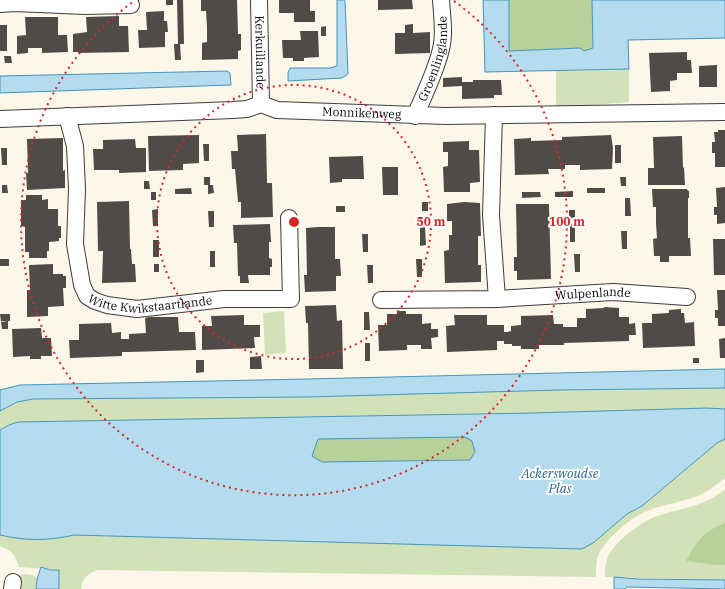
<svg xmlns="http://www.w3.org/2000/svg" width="725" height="589" viewBox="0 0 725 589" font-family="'IBM Plex Serif',serif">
  <rect width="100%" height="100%" fill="#fcf7e9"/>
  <path fill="#d1e2b8" d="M629,69V102L556,108V71Z
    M284,311L286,353L265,355L263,313Z
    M725,388V409L19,422L9,425L0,430V411L17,402L33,399L307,397L560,390Z
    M725,439V478C717,484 709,491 700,495C683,502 664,504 647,511C631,517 601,542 597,559C596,565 596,571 596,577L97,570C88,574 82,578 81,589H59V570L19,567C15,554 12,551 0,546V535C25,541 49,541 74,535L582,549L627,514L642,506L717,443Z
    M725,489V580L605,577C605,571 605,565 607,559C613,543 638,524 654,517C681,507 701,509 725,489Z
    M24,574L33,575L37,579L36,589H16L15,575Z"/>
  <path fill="#b6d199" d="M509,0H592L593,48L589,50L584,51L580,48L509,51Z
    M465,437L472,441L475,452L470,460L322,462L312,456L317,439Z
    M725,523V565H716L686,561C696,542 704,531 725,523Z"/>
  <path fill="#b4dcee" stroke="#4494bc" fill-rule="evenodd" d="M337,0H344L345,1L348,74L342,78L288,81V73L290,68H330L337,66Z
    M483,0H509V51L580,48L584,51L593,48L592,0H725V38L628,40L629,69L485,72Z
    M227,71L230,73L231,85L0,93V76Z
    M725,369V388L560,390L307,397L33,399L17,402L0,411V390L20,385L307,379Z
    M707,408L725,409V439L717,443L642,506L627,514L593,543L582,549L74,535C49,541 25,541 0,535V430L9,425L18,422L532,413ZM465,437L472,441L475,452L470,460L322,462L312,456L318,439Z
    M41,567L50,570H59V589H36L37,579Z
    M614,577L638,579L725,580V589L627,587L625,589H614Z"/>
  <path fill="#514b48" d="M166,0H173V5H166Z
    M177,0H183L184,44H180L181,60H175L174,44H178Z
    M201,0H237L238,34H241V50L238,51V59L202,60V43L207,42V27L206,11H201Z
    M279,0H310V11H315V22H294V13H279Z
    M378,0H412L413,9L378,10Z
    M164,11V21H167L168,32H165V47L139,48L138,30H147L146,12Z
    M119,16V26H128L129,52L78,53V52H73V34L87,32L86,17Z
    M25,17H58V35H67L68,52L42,53V48H28V53L17,54V36L26,35Z
    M413,24V33L430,32V53L395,54V33H405V25Z
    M0,25H7V51H0Z
    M326,26V36H321V27Z
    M300,31H318L319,57L304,58V61H293V58H283L282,40H301Z
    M687,52V60H691L692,73H677V80L670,81V91L651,92L649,53Z
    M4,56H11L12,63H5Z
    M717,65V87H699V66Z
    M462,77V82H473V80H501L502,95H494V98L462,99V86L443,87V78Z
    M718,130H725V167H715V153H712V142H715L714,132H718Z
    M266,134L267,183H272L273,217L241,218V202H238L235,169H232L231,151H238L237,135Z
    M199,135V163L183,164V170L149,171L148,136Z
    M611,135L613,148L612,169L580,170V165H565V169H548L549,174L515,175L514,139L531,138V141L562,140V137Z
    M682,136L683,168L684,167L685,185H648V168H654L653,137Z
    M63,138V171L65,170V188L27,190L26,173H28L27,139Z
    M135,139L136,148H146V172L119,173V170H94L93,149H103V140Z
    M469,141V150H479L480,182L470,183V192H444L443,167L448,166V152H443V142Z
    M203,144H209V161H204Z
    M615,145H621V163H615Z
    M1,148H7V165H2Z
    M363,156L364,179H342V182L330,183L329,157Z
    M382,167H398V195H383Z
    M204,177H210V185H213L214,193L208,194V185H204Z
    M620,177H626V186H621Z
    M144,181H149L150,189H144Z
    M2,185H7L8,193H2Z
    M725,187V223L717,224V215H714V207H717L716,188Z
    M191,188L192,194H175V189Z
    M587,188H605V193H587Z
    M652,189H687V190L689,191V198H688V238H690L691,256H669V262H660V256H654L653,239L657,238L656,223V207H653Z
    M573,191V197H555V192Z
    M151,192H156V200H151Z
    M522,192H540L541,197L522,198Z
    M26,195H42V200L48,199V209H58V226H61V238H59V241L49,242V251H47V258H29V252H25V227L21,226V200H26Z
    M625,198H630L631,216H625Z
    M129,201L130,249H131L132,264H135L136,282L102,283L103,251H98L97,202Z
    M422,202H428V211H422Z
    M464,202L480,203L481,236H478V265H481V282L445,283L444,251L449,250V235H452V221H447V204Z
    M516,204H549L551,279L517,280V271H514V257H517Z
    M336,206H345V212H336Z
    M158,209V226H153L152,210Z
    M569,210H575V219L569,218Z
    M208,211H214V227H209Z
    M270,224L271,242H269V258L272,259V267H270V275H248L249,283H240V276H238L237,243H234L233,225Z
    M570,224H575V242H570Z
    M318,227H335V259H340L341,276H336V291L305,292L304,275H307L306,228Z
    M425,227L426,245L420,246V228Z
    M621,231H627V249H622Z
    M362,234H368V252H363Z
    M713,239H725V275H714Z
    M153,240H159V257H153Z
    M210,251H215V267H210Z
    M574,254H580V272H575Z
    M0,259H9V266H0Z
    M416,259H422V277H417Z
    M53,264V274H63V276H66V288H63L64,306L48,307V316L27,317V290H30L29,265Z
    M154,264H159V272H154Z
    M367,265H373V283H368Z
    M717,290H725V326H718V318H715V310H718Z
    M336,305L337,321L342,320L343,369H309L308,323H306L305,306Z
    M604,307L619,308V317H629V324L635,323L636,335H629V341L564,343V345H539V349H521V346H512V344H504V341H497V350L447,352L446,326L455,325L454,315H487V325H504V332H507L511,331V326L521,325V316L553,315L554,324H563V327H577V318H586V309L604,308Z
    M681,309V313H684L685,323L694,322L695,346L643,348L642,323H652V314L669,313V310Z
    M397,311H406V314H422V324L431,323V329H438V337L431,338L432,349H421V345H407V350L379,351L378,325H387V314H397Z
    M364,312H369L370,330H364Z
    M0,314H10V321H1Z
    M244,315V325H260V337H254L255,348L202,350V326H212L211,316Z
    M149,317H178L179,332H195L196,350L129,352H122V356L70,358L69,340H79V324L111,323L112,333L121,332V339H129V334L146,333L145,318Z
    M8,321V329H2L1,322Z
    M41,328L42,338H51L52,356H41V359H30V356L13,357L12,329Z
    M725,338V358H720L719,339Z
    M365,343H370V361H365Z
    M261,356L262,369H250V357Z
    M693,358H699V363H693Z
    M196,360H204V372L196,373Z"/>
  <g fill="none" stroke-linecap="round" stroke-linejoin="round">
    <defs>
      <g id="street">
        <path id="s1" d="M259,0L261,104"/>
        <path d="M0,4L15,3L85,6L131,5"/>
        <path d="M494,115L491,215L497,299"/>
        <path id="s2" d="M67,116L75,146L77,189L75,244L82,285L87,296L95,301L107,305L137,309L224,299H291L289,218"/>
        <path id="s3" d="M415,116C424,95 436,71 441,49C445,34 442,16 441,0"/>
        <path id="s4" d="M0,119L233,110L247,109L261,104L277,110L445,116L725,112"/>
        <path id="s5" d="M381,300L497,299L613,292L687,297"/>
        <path d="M12,589L13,582"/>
      </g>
    </defs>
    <use href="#street" stroke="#3d3d3d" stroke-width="18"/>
    <use href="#street" stroke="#fff" stroke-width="16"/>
  </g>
  <g fill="none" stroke="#d62828" stroke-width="2" stroke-dasharray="2 4">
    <circle cx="294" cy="222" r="137"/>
    <path d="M454 1A273 273 0 1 1 134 1"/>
  </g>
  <g text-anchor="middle" stroke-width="4" stroke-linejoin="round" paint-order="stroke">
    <g font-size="12" fill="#0a0a0a" stroke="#fff">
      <text dy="4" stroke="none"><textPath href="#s1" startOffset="52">Kerkuillande</textPath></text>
      <text dy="4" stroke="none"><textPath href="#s3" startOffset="61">Groenlinglande</textPath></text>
      <text dy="4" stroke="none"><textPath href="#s4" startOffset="364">Monnikenweg</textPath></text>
      <text dy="4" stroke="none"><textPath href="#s5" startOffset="212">Wulpenlande</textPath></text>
      <text dy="4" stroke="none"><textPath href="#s2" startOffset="248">Witte Kwikstaartlande</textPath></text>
    </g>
    <g font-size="13" font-style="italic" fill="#23658b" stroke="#fff">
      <text x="560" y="478">Ackerswoudse<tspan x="560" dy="15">Plas</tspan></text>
    </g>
  </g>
  <circle cx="294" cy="222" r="6" fill="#d62828" stroke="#fff" stroke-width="2"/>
  <g font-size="12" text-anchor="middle" font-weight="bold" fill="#d62828" stroke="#fff" stroke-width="4" stroke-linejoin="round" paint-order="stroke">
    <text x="431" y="226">50 m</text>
    <text x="567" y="226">100 m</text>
  </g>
</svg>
